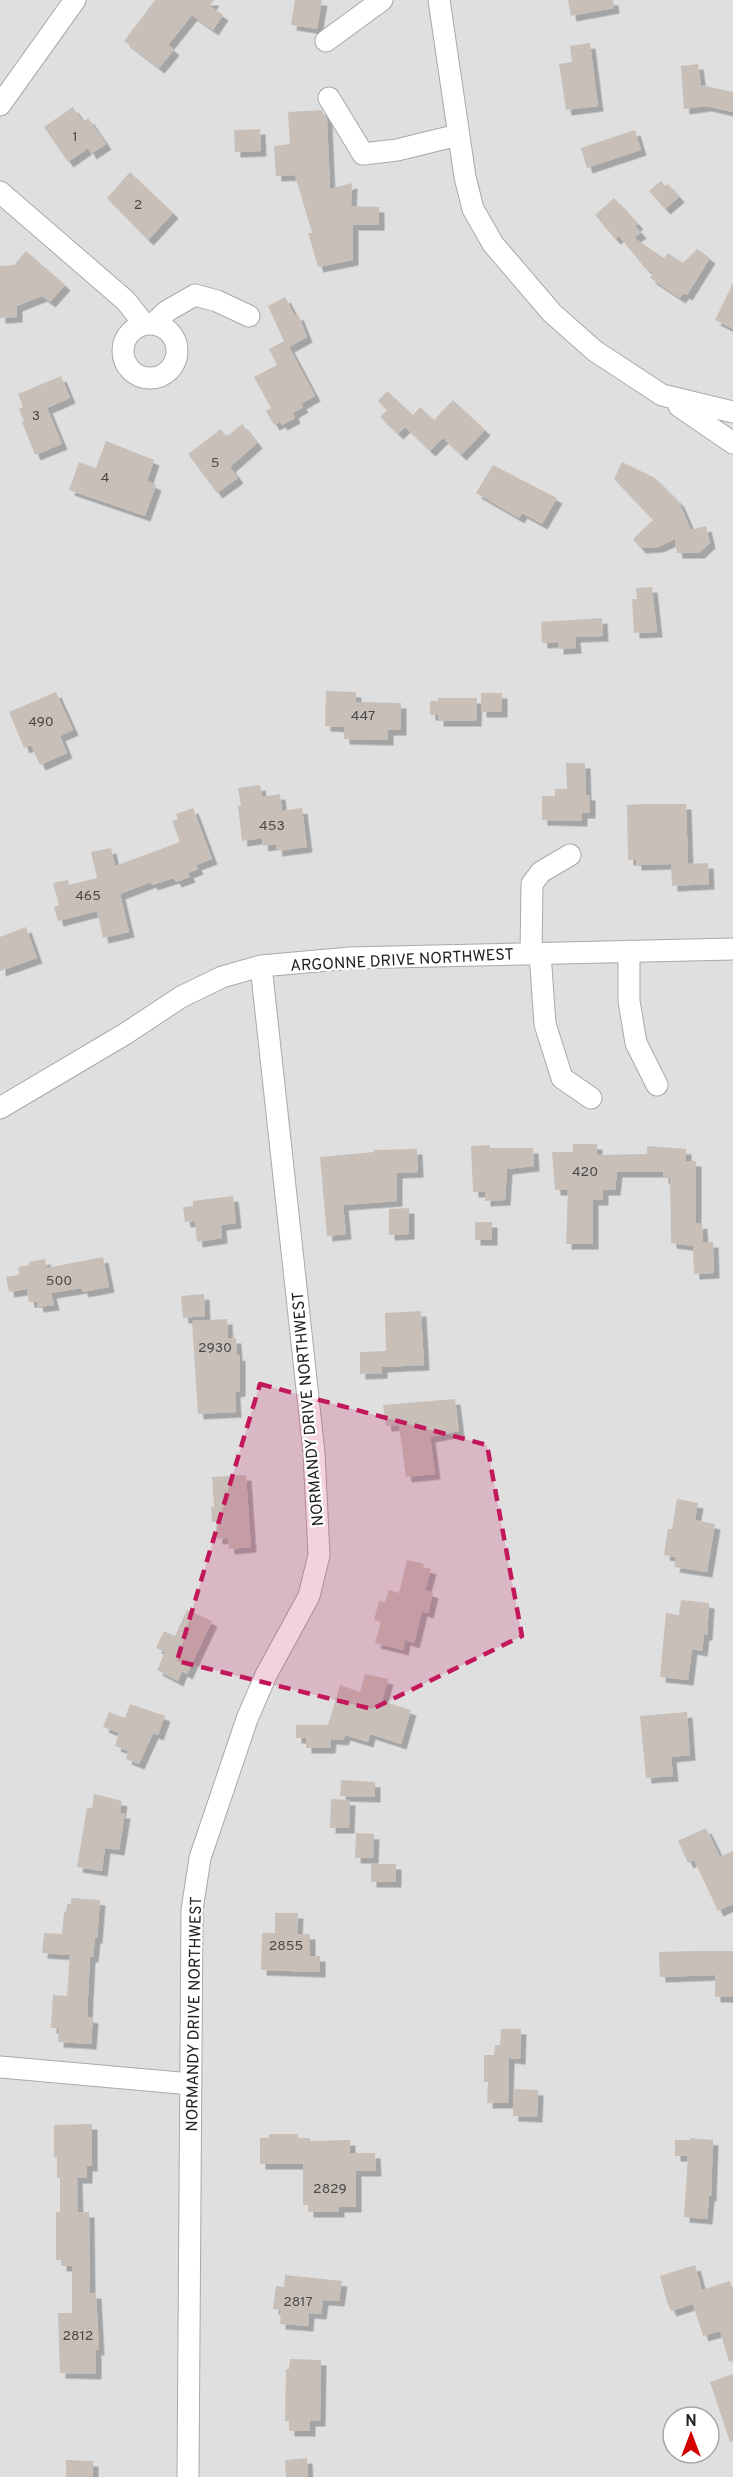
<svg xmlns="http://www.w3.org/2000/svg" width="733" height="2477" viewBox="0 0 733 2477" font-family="Overpass,sans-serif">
  <defs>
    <filter id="shadow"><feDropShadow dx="5.5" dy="5.5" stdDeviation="0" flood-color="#0004"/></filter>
  </defs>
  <rect width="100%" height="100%" fill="#f2efe9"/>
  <path fill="#e0dfdf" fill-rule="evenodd" d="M0,0H733V2477H0ZM673,2417H709V2453H673Z"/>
  <path fill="#c7bfb8" filter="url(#shadow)" d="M155,0H214L210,6L223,15L213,30L192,15L168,45L174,50L159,68L124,41Z
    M295,0H322L317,29L291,25Z
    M568,0H613L614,8L571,16Z
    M590,43L598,106L566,110L559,64L572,62L570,46Z
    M698,64L701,85L733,92V112L706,106L684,109L681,66Z
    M73,107L83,122L88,118L106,144L91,154L88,148L68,162L44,127Z
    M321,110L327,119L330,189L352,183L351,206L379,207V225H353V260L318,267L308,233H312L295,175L276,176L274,146L290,144L288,112Z
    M260,129L261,151L235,152L234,130Z
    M635,130L641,150L587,168L581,148Z
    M130,172L173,213L148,240L107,198Z
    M661,181L665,186L668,184L679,197L665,209L649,191Z
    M614,198L638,224L635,226L641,233L634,238L664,258L668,253L683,263L697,249L710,258L687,295L684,293L680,298L650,278L653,273L644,267L619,236L615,239L595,215Z
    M26,251L65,285L50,302L42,296L17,306V317L0,318V266L14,265Z
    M733,283V329L715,320Z
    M285,297L295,316L298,314L307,337L289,347L315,396L301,404L303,407L293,413L295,418L282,425L280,422L274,425L266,411L271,408L254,377L277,365L269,349L284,341L268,306Z
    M61,376L70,398L47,408L62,444L35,455L22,422L24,421L19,409L23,407L18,394Z
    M387,391L413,415L420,407L434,420L453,400L485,430L461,455L443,438L430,451L405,427L398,434L380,417L387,410L378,401Z
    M242,424L257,443L230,467L238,478L217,493L188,454L221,429L226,437Z
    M106,441L154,460L147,481L156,485L145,516L69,490L79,462L96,468Z
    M622,462L655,478L679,502L691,530L706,526L710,543L699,553H677L675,539L658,547L640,548L633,539L653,520L614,479Z
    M493,465L557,498L542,524L522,513L519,518L476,493Z
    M652,587L657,632L634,633L632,599H637L636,588Z
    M602,618L603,636L575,637L576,648L558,649V642L542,643L541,622Z
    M326,691L356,692V702L401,703V730H388V740L344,739V727L325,726Z
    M56,692L73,730L60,736L67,753L40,765L31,745L24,748L9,712Z
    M481,693H502V712H481Z
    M438,698H477L476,721H438V715H430V701H438Z
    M566,763H585L586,795H590V813H582V821L542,820V796H555V789H567Z
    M260,785L262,797L280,794L282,811L302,808L307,847L277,851L276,844L263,846L262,838L242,841L238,806L241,805L238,788Z
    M644,804H686L688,864L708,863L709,884L672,886L671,864L636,865V860H628L627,805Z
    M193,808L212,859L196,865L198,869L188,873L190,877L176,882L174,878L152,885L151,882L120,894L129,932L103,938L97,911L58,921L54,907L59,905L53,883L68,880L69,885L97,878L91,852L111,848L115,866L180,842L172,821L178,819L176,814Z
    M26,927L37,958L0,971V937Z
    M573,1144H597V1155L647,1154V1146L686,1149V1161H696V1224L702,1223L703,1242H713L714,1273L694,1274L693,1246L671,1243L670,1178H663V1172H617L615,1190H603V1200H593V1244H566L568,1190H555L552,1152H573Z
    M490,1145V1148H533L534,1166L507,1169L505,1200L485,1201V1192H473L471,1146Z
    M417,1149L418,1172L397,1173V1201L343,1205L346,1234L327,1236L320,1157L374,1152V1150Z
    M233,1196L236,1223L221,1225L222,1238L197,1242L195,1221L185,1222L183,1207L193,1206V1201Z
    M409,1208V1234L389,1235V1209Z
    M475,1222H492V1240H475Z
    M103,1257L109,1287L83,1292L82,1288L51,1293L54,1305L38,1307L37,1302H29L27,1289L9,1292L6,1277L19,1275L18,1267L29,1265V1262L45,1259L47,1268Z
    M204,1294L205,1316L183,1318L181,1296Z
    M421,1311L424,1365L382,1367V1373L360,1374V1352L386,1351L385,1313Z
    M227,1319L228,1338H236L237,1356L240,1355V1391L235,1392L236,1412L198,1414L192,1321Z
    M455,1399L459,1431L430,1437L435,1474L406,1477L399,1425L386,1426L383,1405Z
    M246,1475L251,1547L229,1549L228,1538L217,1539L216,1522H212L211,1507L214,1506L212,1477Z
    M677,1499L698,1503L695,1520L715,1524L707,1572L674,1567L676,1557L664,1555L668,1529H672Z
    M407,1560L424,1564L423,1567L431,1569L425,1590L433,1593L428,1613L422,1611L414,1643L405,1640L403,1650L375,1643L381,1622L374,1620L379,1601L385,1602L389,1590L399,1593Z
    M681,1600L709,1603L707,1635H704L702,1651L692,1649L688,1680L660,1677L666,1613L679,1615Z
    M187,1610L212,1621L187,1674L182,1671L178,1681L157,1670L165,1652L156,1648L164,1631L175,1636Z
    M365,1674L388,1679L382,1701L411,1710L401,1744L370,1734L368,1742L345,1735L343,1740L331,1739L330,1748H306V1738H296V1725H328L340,1685L360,1692Z
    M130,1704L165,1716L158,1735L153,1733L139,1764L126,1759L128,1751L115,1746L119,1733L103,1727L109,1712L125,1718Z
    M687,1712L690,1755L671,1757L673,1776L646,1778L640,1716Z
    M341,1780L375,1782V1797L340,1796Z
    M94,1794L122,1801L120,1813H125L119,1850L105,1848L102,1871L77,1867L87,1808H92Z
    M331,1799L350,1800L349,1828H330Z
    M706,1828L720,1857L733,1851V1904L718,1911L694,1860L688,1863L678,1841Z
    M356,1833L374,1834L373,1858H355Z
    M371,1864H396V1882H371Z
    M71,1898L100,1900L97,1938H95L93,1957H90L87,2017L93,2018L91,2044L58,2042L59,2028H51L53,1995L67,1996L70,1955L42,1953L44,1933L62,1934L64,1912H66L67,1904H71Z
    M275,1913H298L297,1934H310V1956H320V1972L261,1970L262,1933H275Z
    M693,1951H733V1997H715V1975L660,1977L659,1952Z
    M501,2029H521L520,2059L509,2058L508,2103H487L488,2082H484V2055H494L495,2045H500Z
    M513,2089L538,2090L537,2117L513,2116Z
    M92,2124V2166H87V2178H77L78,2212H89L90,2293H96L99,2350H96V2374L60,2373L58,2313H72V2266H61V2260H56V2212H60V2178H57V2157H54V2125Z
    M269,2134H298V2138H310V2141L350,2140V2153H375L376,2171H356V2207H339V2212H308V2205H303V2164H260V2138H269Z
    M690,2138L713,2140L711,2196H709L707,2219L684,2217L688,2156H675V2140H690Z
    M695,2265L702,2290L730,2281L733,2290V2361L729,2362L720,2331L703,2336L693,2304L671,2311L667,2302L660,2276Z
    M285,2275L342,2281L339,2301L323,2300L321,2314L309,2313L308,2326L280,2324L281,2310L273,2309L276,2286L284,2287Z
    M290,2359L321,2360L320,2421H310V2431H289V2421H285L286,2369H289Z
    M733,2374V2441L730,2442L710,2382Z
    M307,2458L308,2477H286L285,2460Z
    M66,2460L93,2461V2477H66Z"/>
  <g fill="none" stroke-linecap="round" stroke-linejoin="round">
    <defs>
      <path id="minor" d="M439,0L465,177L473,209L493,244L552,313L595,351L662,395L733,412
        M326,41L382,0
        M329,98L363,154L397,150L458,135
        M0,105L75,0
        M0,192L126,301L144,324
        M154,323L167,311L195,295L217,301L249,316
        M123 351a27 27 0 1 1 54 0a27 27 0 1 1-54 0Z
        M679,406L733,443
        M629,951V1001L636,1043L657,1085
        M540,953L545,1024L562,1078L591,1098
        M531,954L532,884L541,872L570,855
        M0,1108L125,1034L181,997L222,977L261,966L350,958L733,949
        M0,2067L191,2084
        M188,2477L192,1910L200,1858L247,1719L266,1675L309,1596L319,1555L314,1453L261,966"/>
    </defs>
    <use href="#minor" stroke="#a9a9a9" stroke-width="23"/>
    <use href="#minor" stroke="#fff" stroke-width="21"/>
  </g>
  <path fill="#c2185b" fill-opacity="0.2" stroke="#c2185b" stroke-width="4.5" stroke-dasharray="12 8" stroke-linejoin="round" d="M260,1384L487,1445L522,1636L372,1709L177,1661Z"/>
  <g text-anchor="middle" stroke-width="4.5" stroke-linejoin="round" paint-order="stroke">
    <g font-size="14" fill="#4b4948">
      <text x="75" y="141">1</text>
      <text x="138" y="209">2</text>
      <text x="36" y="420">3</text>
      <text x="215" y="467">5</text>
      <text x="105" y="482">4</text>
      <text x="363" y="720">447</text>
      <text x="41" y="726">490</text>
      <text x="272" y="830">453</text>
      <text x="88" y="900">465</text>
      <text x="585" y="1176">420</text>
      <text x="59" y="1285">500</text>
      <text x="215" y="1352">2930</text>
      <text x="286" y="1950">2855</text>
      <text x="330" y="2193">2829</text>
      <text x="298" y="2306">2817</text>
      <text x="78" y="2340">2812</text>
    </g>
    <g font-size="16" fill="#222" stroke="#fff">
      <text transform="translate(402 959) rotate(-3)" y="6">ARGONNE DRIVE NORTHWEST</text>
      <text transform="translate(307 1409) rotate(-95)" y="6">NORMANDY DRIVE NORTHWEST</text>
      <text transform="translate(193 2014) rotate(-89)" y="6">NORMANDY DRIVE NORTHWEST</text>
    </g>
  </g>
  <g transform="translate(691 2435)"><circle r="28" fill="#ffffff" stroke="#a7a7a7" stroke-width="1.5"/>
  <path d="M0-4.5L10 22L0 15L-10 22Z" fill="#d40000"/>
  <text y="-9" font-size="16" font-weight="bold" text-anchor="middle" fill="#222222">N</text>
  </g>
</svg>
